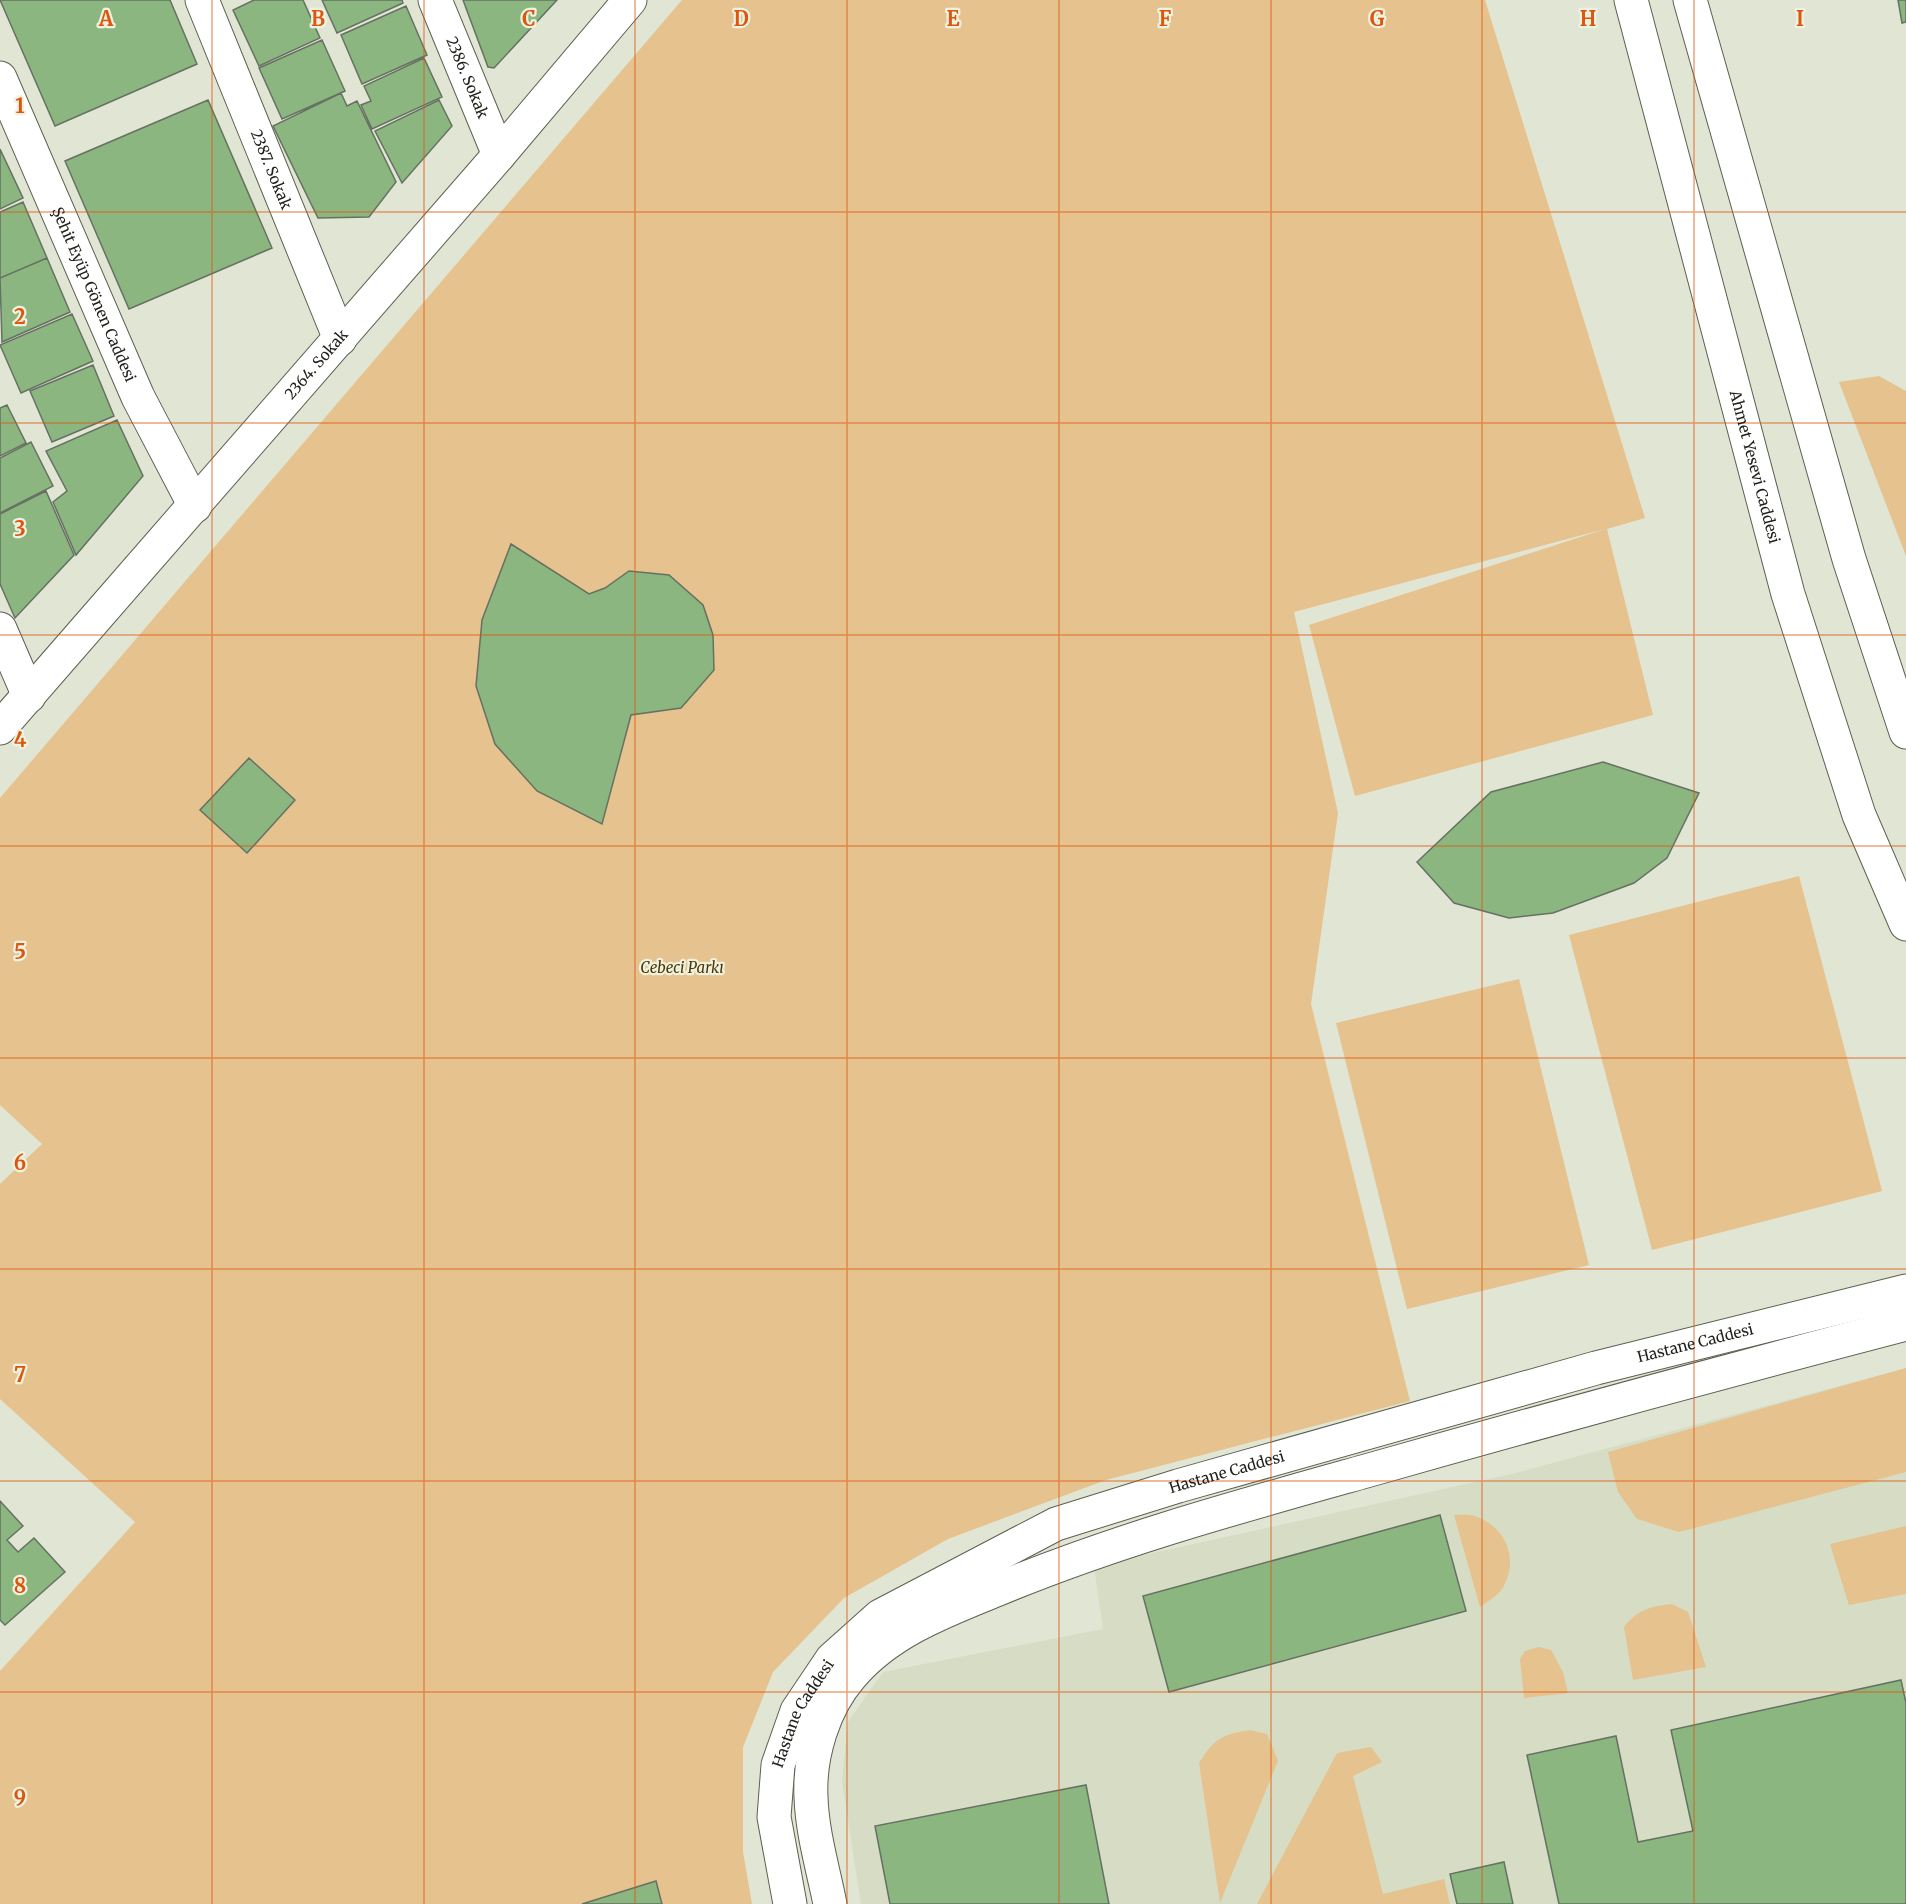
<svg xmlns="http://www.w3.org/2000/svg" width="1906" height="1904" viewBox="0 0 1906 1904" font-family="Merriweather,serif">
  <rect width="100%" height="100%" fill="#e1e5d3"/>
  <path fill="#d6ddc4" d="M1906,1368V1904H861L842,1781L848,1722L883,1672L1103,1629L1094,1566L1516,1473Z"/>
  <path fill="#e5c28e" d="M682,0H1485L1645,518L1607,529L1653,715L1355,796L1309,625L1605,529L1294,612L1338,813L1311,1004L1410,1401L1106,1480L948,1539L844,1598L773,1672L743,1747V1852L752,1904H0V1671L135,1522L0,1399V1184L42,1144L0,1105V798Z
    M1879,376L1906,391V556L1839,382Z
    M1799,876L1882,1191L1652,1250L1569,935Z
    M1519,979L1589,1265L1407,1309L1336,1023Z
    M1906,1368V1472L1679,1532L1637,1519L1618,1492L1608,1452Z
    M1454,1515C1461,1515 1470,1514 1477,1517C1508,1528 1519,1562 1502,1589C1497,1596 1487,1602 1480,1607Z
    M1906,1526V1594L1849,1605L1830,1544Z
    M1672,1604L1688,1612L1706,1667L1633,1680L1624,1627C1637,1610 1651,1606 1672,1604Z
    M1539,1647L1551,1650L1563,1672L1568,1693L1524,1698L1520,1659L1525,1651Z
    M1250,1730L1267,1734L1278,1761L1220,1903L1199,1763C1215,1738 1221,1735 1250,1730Z
    M1371,1747L1382,1762L1353,1776L1383,1894L1444,1879L1450,1904H1257L1337,1753Z"/>
  <path fill="#8bb680" stroke="#667163" stroke-width="1.5" d="M0,0H170L197,64L55,126Z
    M254,0H303L320,38L259,66L233,10Z
    M322,0H402L403,3L337,33Z
    M463,0H557L494,68L488,67Z
    M1898,0H1906V22L1902,23Z
    M406,6L427,55L362,84L341,35Z
    M322,40L345,91L282,119L259,68Z
    M424,58L442,97L372,129L361,105L371,101L364,86Z
    M341,93L347,106L357,101L396,182L369,217L318,218L273,126Z
    M208,100L272,248L129,309L65,161Z
    M439,100L452,126L402,183L375,131Z
    M0,149L23,198L0,209Z
    M23,202L47,258L0,278V212Z
    M47,258L70,312L2,342L0,278Z
    M72,314L93,361L21,393L0,345Z
    M93,365L114,416L52,442L30,391Z
    M7,405L26,443L0,456V408Z
    M117,420L143,476L76,555L53,502L67,491L46,451Z
    M31,442L53,486L0,513V458Z
    M46,491L74,555L15,618L0,584V514Z
    M511,544L589,594L605,588L629,571L669,575L703,605L713,635L714,670L681,708L631,715L602,824L537,791L495,744L476,686L482,620Z
    M249,758L295,800L247,853L200,810Z
    M1603,762L1699,793L1667,858L1634,883L1553,913L1509,918L1454,903L1417,862L1491,792Z
    M0,1501L23,1526L7,1540L18,1552L34,1538L65,1572L5,1625L0,1620Z
    M1440,1515L1466,1611L1169,1692L1143,1596Z
    M1901,1680L1906,1703V1904H1559L1527,1755L1616,1736L1638,1842L1693,1831L1671,1730Z
    M1086,1785L1109,1904H890L875,1826Z
    M1504,1862L1513,1904H1457L1450,1874Z
    M656,1881L662,1904H582Z"/>
  <g fill="none" stroke-linecap="round" stroke-linejoin="round">
    <defs>
      <g id="minor">
        <path id="s1" d="M202,0L340,339"/>
        <path id="s2" d="M435,0L499,155"/>
        <path id="s3" d="M0,78L138,397L195,506"/>
        <path d="M0,629L29,696"/>
        <path id="s4" d="M0,728L499,155L630,0"/>
      </g>
      <g id="major">
        <path id="s5" d="M1631,0L1788,594L1859,815L1906,924"/>
        <path d="M1690,0L1849,559L1906,732"/>
        <path id="s6" d="M790,1904L774,1817L778,1765L797,1711L832,1659L880,1616L1056,1524L1178,1486L1596,1368L1906,1291"/>
        <path d="M830,1904C823,1869 812,1832 811,1797C809,1755 824,1707 851,1676C888,1632 944,1611 996,1590C1116,1540 1241,1506 1366,1471C1546,1420 1726,1371 1906,1324"/>
      </g>
    </defs>
    <use href="#minor" stroke="#5c6050" stroke-width="35"/>
    <use href="#major" stroke="#5c6050" stroke-width="35"/>
    <use href="#minor" stroke="#fff" stroke-width="33"/>
    <use href="#major" stroke="#fff" stroke-width="33"/>
  </g>
  <path fill="none" stroke="#de560d" stroke-width="1.5" stroke-opacity="0.55" d="M212,0V1904M424,0V1904M635,0V1904M847,0V1904M1059,0V1904M1271,0V1904M1482,0V1904M1694,0V1904M0,212H1906M0,423H1906M0,635H1906M0,846H1906M0,1058H1906M0,1269H1906M0,1481H1906M0,1692H1906"/>
  <g text-anchor="middle" stroke-width="4.5" stroke-linejoin="round" paint-order="stroke">
    <g font-size="15" fill="#1e2019" stroke="#eef2e0">
      <text dy="5" stroke="none"><textPath href="#s2" startOffset="84">2386. Sokak</textPath></text>
      <text dy="5" stroke="none"><textPath href="#s1" startOffset="183">2387. Sokak</textPath></text>
      <text dy="5" stroke="none"><textPath href="#s3" startOffset="236">Şehit Eyüp Gönen Caddesi</textPath></text>
      <text dy="5" stroke="none"><textPath href="#s4" startOffset="482">2364. Sokak</textPath></text>
      <text dy="5" stroke="none"><textPath href="#s5" startOffset="483">Ahmet Yesevi Caddesi</textPath></text>
      <text dy="5" stroke="none"><textPath href="#s6" startOffset="1188">Hastane Caddesi</textPath></text>
      <text dy="5" stroke="none"><textPath href="#s6" startOffset="702">Hastane Caddesi</textPath></text>
      <text dy="5" stroke="none"><textPath href="#s6" startOffset="198">Hastane Caddesi</textPath></text>
    </g>
    <g font-size="15" font-style="italic" fill="#503503" stroke="#eef2e0">
      <text x="682" y="973">Cebeci Parkı</text>
    </g>
  </g>
  <g font-size="20" text-anchor="middle" font-weight="bold" fill="#de560d" stroke="#eef2e0" stroke-width="4.5" stroke-linejoin="round" paint-order="stroke">
    <text x="106" y="26">A</text>
    <text x="318" y="26">B</text>
    <text x="529" y="26">C</text>
    <text x="741" y="26">D</text>
    <text x="953" y="26">E</text>
    <text x="1165" y="26">F</text>
    <text x="1377" y="26">G</text>
    <text x="1588" y="26">H</text>
    <text x="1800" y="26">I</text>
    <text x="20" y="113">1</text>
    <text x="20" y="324">2</text>
    <text x="20" y="536">3</text>
    <text x="20" y="747">4</text>
    <text x="20" y="959">5</text>
    <text x="20" y="1170">6</text>
    <text x="20" y="1382">7</text>
    <text x="20" y="1593">8</text>
    <text x="20" y="1805">9</text>
  </g>
</svg>
